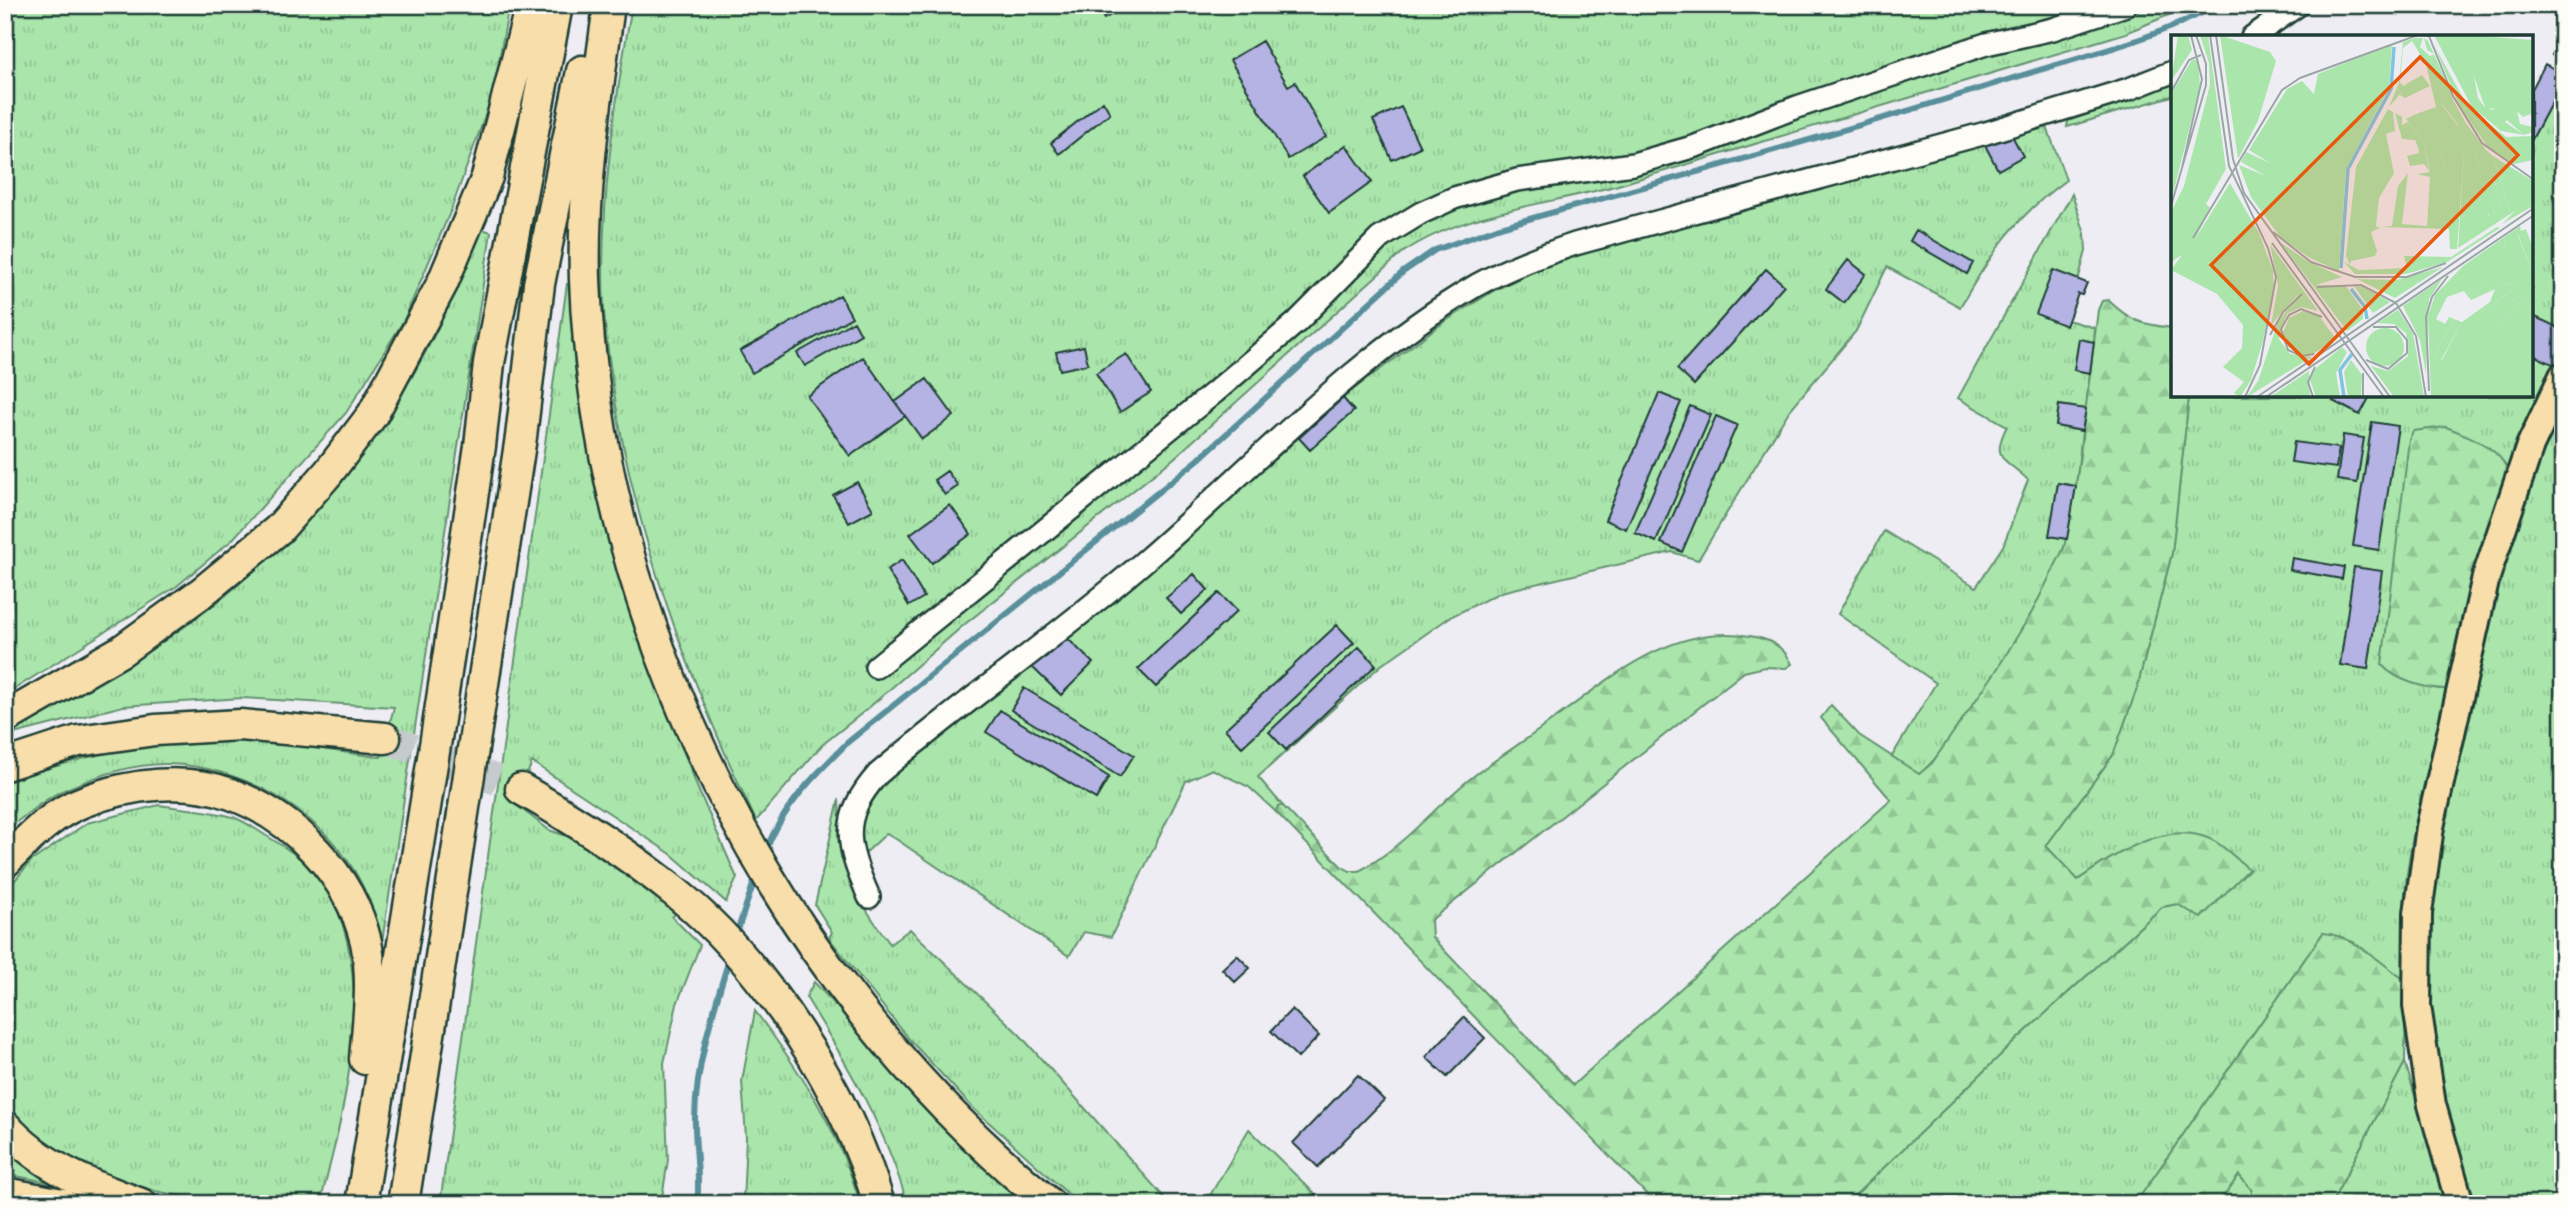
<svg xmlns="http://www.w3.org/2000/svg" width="2568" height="1209" viewBox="0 0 2568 1209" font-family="'Playpen Sans',sans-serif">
  <defs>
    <pattern id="grass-tufts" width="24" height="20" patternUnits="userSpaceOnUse" patternTransform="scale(1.75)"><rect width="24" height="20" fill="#aae6ac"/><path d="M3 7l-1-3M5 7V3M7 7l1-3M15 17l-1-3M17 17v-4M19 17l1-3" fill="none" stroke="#92c695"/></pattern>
    <pattern id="forest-firs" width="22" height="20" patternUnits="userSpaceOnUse" patternTransform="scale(1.75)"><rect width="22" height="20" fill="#aae6ac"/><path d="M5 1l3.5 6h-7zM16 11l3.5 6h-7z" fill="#92c695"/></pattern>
  </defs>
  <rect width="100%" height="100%" fill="#eeedf3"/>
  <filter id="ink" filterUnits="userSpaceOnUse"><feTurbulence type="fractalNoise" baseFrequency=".0143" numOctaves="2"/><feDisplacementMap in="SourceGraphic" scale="14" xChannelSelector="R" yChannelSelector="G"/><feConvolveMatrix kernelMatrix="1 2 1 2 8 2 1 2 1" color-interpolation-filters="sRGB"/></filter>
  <g filter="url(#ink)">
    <path fill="url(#grass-tufts)" stroke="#649270" stroke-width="2" d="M5,5H509L493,94L451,210L404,320L346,413L232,540L177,586L5,695Z
      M632,5H2192L2126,33C1957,83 1788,135 1618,185C1547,205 1464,211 1402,253L1173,459L965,624L866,710L822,745L756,821C690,681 633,534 612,379C609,357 605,334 604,311C599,209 614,106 632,5Z
      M2563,81V359L2509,475L2490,449L2438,689H2447C2425,784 2393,883 2406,981L2353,942L2323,933L2135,1204H1846L2014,1042L2162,907L2177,904L2193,911L2249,870L2103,863L2078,880L2046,846L2113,755L2137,688L2172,553L2189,396H2336L2333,401L2359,415L2370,396H2531V141Z
      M2172,84V96L2067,127L2068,121Z
      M2047,127L2066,180C2015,217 1991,254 1960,307L1887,267L1856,331L1789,411L1698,560L1672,552L1501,592L1450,617L1380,666L1258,777L1283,806H1278L1276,812L1249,787L1212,769L1186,781L1111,937L1084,932L1069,956L887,833L861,857L857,835L862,816L888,775L1115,600L1350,392L1441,324L1495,290L1539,269L1595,250Z
      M2072,194L2085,234L2086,251L2066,325L2068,320L2095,328L2094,342L2079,340L2074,370L2090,373L2086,409L2059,405L2056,426L2082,431L2076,486L2058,483L2050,536L2067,539C2045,600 1966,732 1919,775L1891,758L1936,683L1838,614L1884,531L1976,587L2003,546L2028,480C2005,458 1990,459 2007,426L1958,398Z
      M482,229L491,232L382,942C375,924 371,904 363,887C330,817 246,766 169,764C133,763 95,776 62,791C42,800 23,818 5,831V783C85,754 178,731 264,741C303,745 342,753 381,757L394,707L242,698L123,706L6,736C80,692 158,651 225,596C296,537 361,462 408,383C438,334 459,281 482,229Z
      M567,284L572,287L594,484L620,583L698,789L737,878L726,902L671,854L532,762L515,804L549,830L575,839L632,876L676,913L672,917L700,945L677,1004L664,1063L668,1160L661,1204H440Z
      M2563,408V510L2558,606L2563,704V1204H2473C2448,1132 2431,1069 2428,993C2423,884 2453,773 2478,669C2499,580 2519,488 2563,408Z
      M839,799C841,869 849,888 890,944L910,929L1020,1035L1170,1204H1079L972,1107L909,1039L829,938L832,932L815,905Z
      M159,805C183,809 210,810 233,817C245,821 258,831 270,838C288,849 315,867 326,886C379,979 345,1107 320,1204H224L155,1191L85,1169L31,1133L5,1103V892L30,862L87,823Z
      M814,982L964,1146L1027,1204H907C887,1129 846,1063 806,997Z
      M755,1011C800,1071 840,1131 860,1204H743L746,1137L742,1081Z
      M2405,1062L2432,1154L2451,1204H2331Z
      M1249,1129L1325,1204H1205Z
      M5,1145L58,1184L5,1174Z
      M2239,1175L2252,1190L2251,1204H2218Z"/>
    <path fill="url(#forest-firs)" stroke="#649270" stroke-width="2" d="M2108,300C2131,322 2141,324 2172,328V396H2189L2172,553L2137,688L2113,755L2046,846L2078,880C2113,856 2165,819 2210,839C2224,845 2237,860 2249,869L2201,918L2177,904L2162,907L2014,1042L1846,1204H1656L1276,812L1278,806H1283L1341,866L1350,871H1359C1397,851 1426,817 1457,790C1483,766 1515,748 1543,727C1605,683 1669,622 1750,636C1769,639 1784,646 1792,664L1786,668L1765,667L1744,672L1431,920L1432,937L1440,946L1573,1085L1891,800L1821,718L1831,705L1859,735L1919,774L1932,763L1996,671L2032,612L2064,548L2076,486L2098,310L2102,301Z
      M2446,427C2470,436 2503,449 2509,475L2479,554L2455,673L2447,689C2426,689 2396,681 2382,665L2409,440L2413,431Z
      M2323,933C2354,935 2382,964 2406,981L2405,1062L2331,1204H2251L2252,1190L2239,1175L2218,1204H2135Z"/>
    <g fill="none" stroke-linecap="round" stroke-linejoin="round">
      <path stroke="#588f9b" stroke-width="6" d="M766,850C784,805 814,776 848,742L1199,459L1403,272L1435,250L1497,228C1667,180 1838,134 2007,80C2076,58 2153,41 2217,5
        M736,935L757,873
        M697,1204C701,1175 694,1147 695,1118C696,1062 714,1009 730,956"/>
    </g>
    <path fill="#b4b3e4" stroke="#1f3d34" stroke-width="2" d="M1096,5H1121L1123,8L1104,19Z
      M1333,5H1358L1338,15Z
      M2563,35V61L2552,55Z
      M1262,41L1288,86L1295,82L1326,137L1288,159L1230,60Z
      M2545,64L2563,74V81L2531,141V91Z
      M1103,101L1110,113L1059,154L1051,143Z
      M1401,107L1420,147L1392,160L1373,120Z
      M2010,132L2023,156L1998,170L1985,145Z
      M1346,145L1372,182L1329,213L1303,176Z
      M1916,230L1973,263L1967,274L1910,241Z
      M1848,260L1866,274L1844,303L1826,289Z
      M1766,269L1784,285L1694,385L1677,369Z
      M2053,270L2087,283L2082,295L2078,294L2066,326L2036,314Z
      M840,295L852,317L752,373L740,351Z
      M2531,315L2561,329L2563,325V359L2559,367L2531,354Z
      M854,321L861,334L805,366L797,353Z
      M2079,339L2094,342L2090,373L2074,370Z
      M1084,346L1088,364L1060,370L1056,352Z
      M1126,354L1151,392L1120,412L1096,373Z
      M863,357L905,416L850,456L807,396Z
      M927,379L954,416L922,439L895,402Z
      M1659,393L1681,402L1626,529L1605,520Z
      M2336,396H2370L2360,415L2333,401Z
      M1343,398L1354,411L1310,450L1299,438Z
      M2059,405L2086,409L2082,431L2056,426Z
      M1690,406L1711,415L1656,542L1635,533Z
      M1716,416L1737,425L1682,552L1661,543Z
      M2372,422L2398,426L2379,550L2353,546Z
      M2343,435L2364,438L2357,483L2337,480Z
      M2294,442L2339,448L2336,468L2291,462Z
      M947,471L958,486L945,495L934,480Z
      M857,482L873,510L849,523L833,495Z
      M2058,483L2076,486L2067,539L2049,536Z
      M950,505L971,534L932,563L910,534Z
      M2292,558L2344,567L2342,579L2290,570Z
      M902,560L924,597L909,606L887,570Z
      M2354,567L2382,571L2368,669L2340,665Z
      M1194,574L1208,590L1181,614L1166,598Z
      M1219,593L1237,611L1156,687L1138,669Z
      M1337,625L1354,643L1242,747L1225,729Z
      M1066,637L1093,663L1061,695L1030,665L1043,653L1046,657Z
      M1359,647L1376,665L1286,750L1269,732Z
      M1024,688L1134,755L1120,777L1011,710Z
      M1000,710L1109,777L1096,799L986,732Z
      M1237,955L1250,968L1235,982L1222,969Z
      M1292,1009L1319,1036L1298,1058L1271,1031Z
      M1464,1017L1485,1038L1447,1077L1426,1057Z
      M1358,1075L1384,1100L1318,1167L1293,1143Z"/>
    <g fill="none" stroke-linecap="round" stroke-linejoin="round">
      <path stroke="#c5cacd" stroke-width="30" stroke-dasharray="30 15" stroke-linecap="butt" d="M385,738L521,789"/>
      <defs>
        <path id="minor" d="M2252,37L2298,5
          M876,667L1215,392L1297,322L1380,238L1421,213L1454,198L1517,180L1633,164L1696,146L1797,107L1986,44L2053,29L2126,5
          M869,897C847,846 838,819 878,774C965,700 1061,634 1147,559C1254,466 1354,357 1477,285C1508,268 1542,255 1575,244L1986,133L2129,89L2172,72"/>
        <path id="major" d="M2460,1204L2432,1105L2417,1006L2418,913L2430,827L2486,577L2530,446L2563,376"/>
        <path id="highway" d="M609,5C597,96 582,188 585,280C598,631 779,982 1050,1204
          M5,718L121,651L201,593L279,529L328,473L373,414L442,284L487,177L531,5
          M5,765L78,741L155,730L240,725L385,738
          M521,789C575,820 627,853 675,892C766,965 847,1093 879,1204
          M5,862C29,838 52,813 85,801C129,784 186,777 231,794C295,818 350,875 366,942C374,980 368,1022 365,1059
          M5,1126C41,1167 91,1186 141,1204
          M5,1193L62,1204
          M361,1204L436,739L480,446L489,363L557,5
          M403,1204L521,437L539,284L582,71"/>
      </defs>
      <use href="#minor" stroke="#1f3d34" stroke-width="26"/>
      <use href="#major" stroke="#1f3d34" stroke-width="32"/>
      <use href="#highway" stroke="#1f3d34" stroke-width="35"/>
      <use href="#minor" stroke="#fdfcf7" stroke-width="21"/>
      <use href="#major" stroke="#f8deab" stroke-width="26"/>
      <use href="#highway" stroke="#f8deab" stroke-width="30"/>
    </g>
  </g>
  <g transform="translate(2171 35)">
    <rect width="362" height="362" fill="#eeedf3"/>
    <path d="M7,0H17L21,15L0,46ZM29,0H37L55,134L35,169L40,173L24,204L59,148L88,198L102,236L103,255L92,306L80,345L69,362L63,358L73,347L52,332L71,313L72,290L46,259L0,235L11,220L0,227V177L13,151L39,50L38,28ZM49,0L99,17L105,26L87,86L67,124ZM295,0L362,5V78L352,82L346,76L349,89L362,92V97L353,100L322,73L315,75L297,25ZM244,3H252L249,12L259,21L263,19L256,15L253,3L257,6L275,46L282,65L271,70L287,91L295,88L315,115L305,118L317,180H324L317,144L324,147L332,178L339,176L322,121L362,146V171L331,189L344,176L287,213L293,119L275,133L269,113L245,79L265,72L255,29L241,6L232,13L229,48L235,52L218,72L228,48L232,7ZM221,9L218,53L175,134L168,236L139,223L110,203L80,162L68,130L95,141L70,127L75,117L99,128L78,115L116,54L131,46L143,59L147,39ZM263,10L297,72L335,102L362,101V125L343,129L318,114L288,70ZM21,25H27L29,51L0,167V59ZM217,74L222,77L224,96L215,99L223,138L208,163L205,191L209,193L200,197L206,216L204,221L180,226L179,230L175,221L185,132ZM224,78L231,82V90L237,87L252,106L259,137L253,129L239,131L236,121L248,118L247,112L244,105L231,104ZM349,191L350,196L355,194L362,213V239L347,199L333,205L342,236L295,259L293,256L276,262L265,284L274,289L278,282L283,284L263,321L271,325L291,287L319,267L324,254L340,247L344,253L321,270L325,275L350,260L324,291L353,264L362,274V362H260L257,281L264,260L292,231ZM326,192L329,193L276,227L235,239H184L173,227L188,235L236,233L233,221L280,222ZM109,207L138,227L171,242L145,250H174L192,275V284L176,296ZM99,209L147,276L130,272L116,279L108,304L119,319L141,322L76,362L87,346L107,287L130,256L100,290L107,251ZM272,232L224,263L186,244L225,245ZM271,244L258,264L255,339L249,305L232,271ZM183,251L192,252L219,267L202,278ZM227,275L242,298L253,362H223L200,331L217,336L237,321L235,298L223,289L206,288ZM132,276L148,281L165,304L142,319L129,320L116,311L112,298L118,283ZM195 312a19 19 0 1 1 38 0a19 19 0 1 1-38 0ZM171,312L176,317L165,338L169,362H145L139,345L144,334ZM180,325L191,340L190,362H177L173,337ZM138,336L139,362H99Z" fill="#aae6ac"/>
    <path d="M263,0H295L307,63L315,74L332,75L339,82L334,87L353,100L330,96L301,72ZM251,40L259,51L234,63L229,60L235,49ZM276,65H282L295,88L288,91L271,69ZM245,79L269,113L275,133L293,118L286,214H279L278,194L209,192L221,191L227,151L237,138L231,189L256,191L259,142L246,139L259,137L258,130L252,106L235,84ZM315,115L322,121L339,176L332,179L324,147L318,144L324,181L320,182L315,176L305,117ZM346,198L362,239V274L353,264L324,291L320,286L350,260L325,276L321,270L344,253L340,247L300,265L295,259L341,236L333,205ZM283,284L291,287L270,325L263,321ZM301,299L323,305L290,352L277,341ZM344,332L352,336L341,362H331Z" fill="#aae6ac"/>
    <path fill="none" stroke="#7ec5df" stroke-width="3.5" d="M170,233L177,134L220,54L223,12M180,254L194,272L196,284M173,362L169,335L181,319"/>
    <path fill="none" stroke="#9ba7a7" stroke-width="2" d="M39,0L58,131L97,213L105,242L89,330L74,362M45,0L62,124L73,158L219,362M253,0L258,1L282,61L311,108L363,145M0,57L18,25L30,20M11,133L31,44L20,0M0,171L35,50V29L25,0M102,197L140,227L184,242H236L275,228M22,203L111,55L129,43L247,0M101,208L213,362M146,252L190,250L225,268L245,301L255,362M99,300L112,277L131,259M143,319L130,321L117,315L110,294L118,280L130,274L151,282M195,325L217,334L236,318V305L225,292H202M258,356L255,282L261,262L277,241M86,362L363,173M95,362L363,180M142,362L137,347L144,332M192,362V338"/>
    <path fill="#e8590c" fill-opacity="0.15" stroke="#e8590c" stroke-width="3.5" d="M249,22L347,120L138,329L40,230Z"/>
    <rect width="362" height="362" fill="none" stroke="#1f3d34" stroke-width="3.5"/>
  </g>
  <rect width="2568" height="1209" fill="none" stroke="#fdfcf7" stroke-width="28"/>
  <rect x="14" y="14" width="2540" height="1181" fill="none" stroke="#1f3d34" stroke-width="2.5" filter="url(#ink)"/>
</svg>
